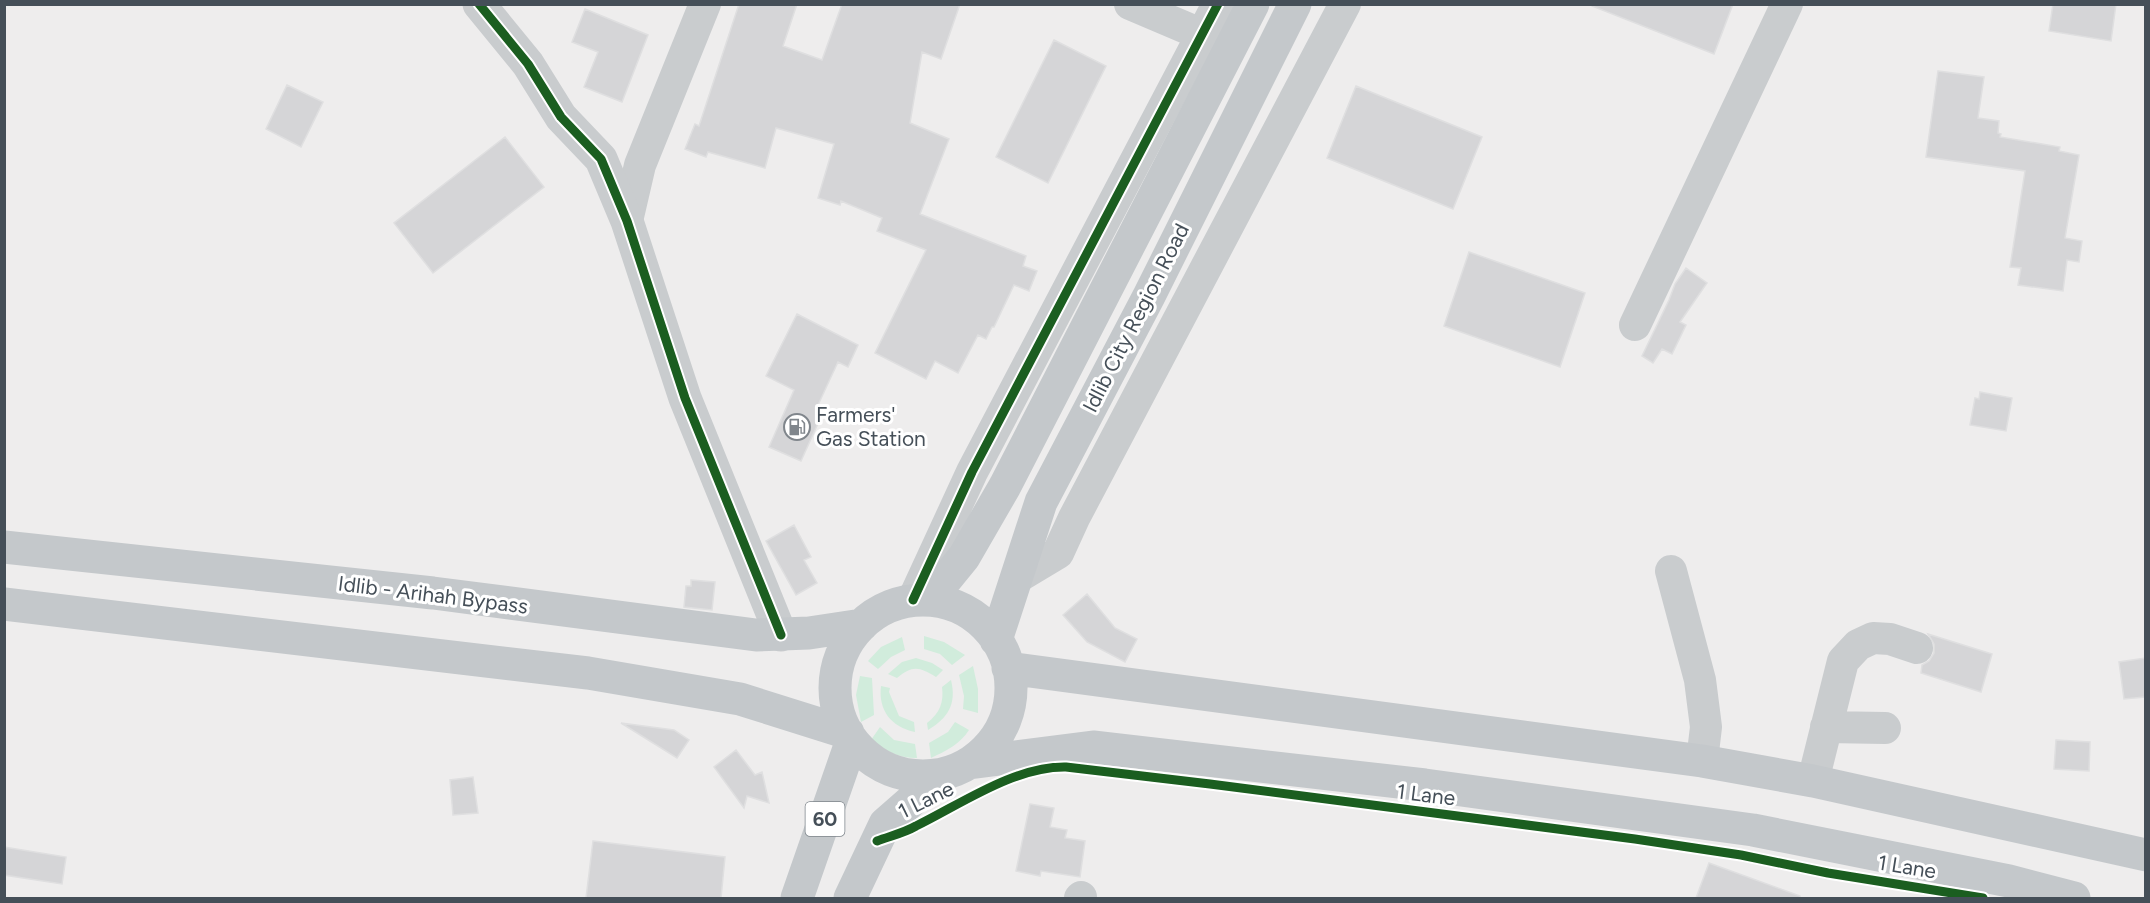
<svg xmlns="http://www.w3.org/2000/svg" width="2150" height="903" viewBox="0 0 2150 903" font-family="Figtree,sans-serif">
  <rect width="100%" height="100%" fill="#eeeded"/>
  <path fill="#d1ecdc" d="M924,636L944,642L965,655L952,665L940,654L924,649Z
    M902,637L905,650L891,657L878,669L868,661L881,647Z
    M916,658L932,663L943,670L936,677C919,667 913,665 897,678L888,674L902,662Z
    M973,666L978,689V713L963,709L964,696L959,675Z
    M860,676L872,678L874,715L861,722L856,695Z
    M951,680C957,704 948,718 928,730L927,723C940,713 944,702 942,687Z
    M881,686L890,688L889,692L899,716L914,722L915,732C891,727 878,710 881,686Z
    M955,722L969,730C960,744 946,751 931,758L929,743L948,732Z
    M880,727L894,740L915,744L917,758C898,758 886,751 871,740Z"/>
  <path fill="#d5d5d7" stroke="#dfdfe0" stroke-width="1.5" d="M739,4H797L783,46L822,60L842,4H960L941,59L922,52L910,123L949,139L920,214L1026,256L1023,266L1037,271L1029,291L1014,285L994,327H992L986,339L978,335L958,373L935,361L926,379L875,353L926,250L877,231L882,218L841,201L840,205L818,198L834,144L776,128L765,168L708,152L706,157L685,149L695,124L699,126Z
    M1592,4H1733L1714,54L1592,6Z
    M2053,4H2116L2111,41L2049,31Z
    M585,9L648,35L622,102L584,87L598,52L572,42Z
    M1054,40L1106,66L1048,183L996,157Z
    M1938,71L1984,77L1978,118L1999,121L1998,133L2001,134L2000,137L2060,147L2059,151L2079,155L2065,238L2082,241L2079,262L2067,260L2063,291L2018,285L2021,268L2010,267L2025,171L1926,157Z
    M287,85L323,102L301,147L266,129Z
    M1356,86L1482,137L1453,209L1327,158Z
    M505,137L544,187L433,273L394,223Z
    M1469,252L1585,293L1560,367L1444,326Z
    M1686,268L1707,283L1680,322L1686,325L1672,354L1662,349L1653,363L1642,356L1669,300L1675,284Z
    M797,314L858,345L848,367L838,362L818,405L825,408L801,461L769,447L794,390L766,376Z
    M1980,392L2012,398L2006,431L1970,425L1975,398L1979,399Z
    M794,525L811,557L804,560L817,583L796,595L766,541Z
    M691,580L715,582L712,610L684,607L686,586H691Z
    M1087,594L1115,628L1137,639L1125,662L1087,642L1063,615Z
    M1928,634L1992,654L1981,692L1921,673L1922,665L1929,661L1934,653V644Z
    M2145,658V697L2124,699L2119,662Z
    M621,723L674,730L689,740L677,758Z
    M2056,740L2090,742L2089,771L2054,769Z
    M736,750L755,775L762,772L769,803L747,796L744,808L714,767Z
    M473,777L478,813L453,815L450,780Z
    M1030,804L1054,808L1050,827L1067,830L1065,838L1085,841L1080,877L1041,871L1040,876L1016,871Z
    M593,841L725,857L721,898H586Z
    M4,847L66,857L62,884L4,875Z
    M1709,863L1800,896V898H1696Z"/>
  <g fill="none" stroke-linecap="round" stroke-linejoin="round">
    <path stroke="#c9ccce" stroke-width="32" d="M1130,4L1203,35
      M627,221L640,165L705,4
      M1635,325L1787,4
      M1671,571L1700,680L1706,727L1702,761
      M1018,577L1058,553L1074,518L1345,4
      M913,600L972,472L1218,4
      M1826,727L1885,728
      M1813,781L1843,661L1858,645L1873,638L1890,639L1917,648
      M1080,898L1081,897"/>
    <path stroke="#c9ccce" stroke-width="33" d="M479,4L528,64L561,117L601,159L627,221L685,398L781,635"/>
    <path stroke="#c4c8cb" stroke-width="33" d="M4,547L433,593L756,635L809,633L862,625
      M929,600L964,557L1005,486L1253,4
      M835 688a88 88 0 1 1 176 0a88 88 0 1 1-176 0Z
      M4,604L588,673L740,699L848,733
      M996,640L1041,502L1149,296L1295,4
      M1008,668L1702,761L1813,781L2146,855
      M969,763L1093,747L1425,785L1753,830L2009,881L2074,898
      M797,898L852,740
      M850,898L885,824L942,774"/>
    <defs>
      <path id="cycleway" d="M479,4L528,64L561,117L601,159L627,221L685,398L781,635
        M913,600L972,472L1218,4
        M877,841C890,836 904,833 916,826C961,804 1015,766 1066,767L1210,784L1635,839L1741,855L1828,873L1983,898"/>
    </defs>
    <use href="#cycleway" stroke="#fff" stroke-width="13"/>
    <use href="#cycleway" stroke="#1b5e20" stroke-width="9"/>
  </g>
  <defs>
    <symbol id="fuel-ring" viewBox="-11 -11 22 22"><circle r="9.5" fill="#fff" stroke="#80868c" stroke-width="1.5"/><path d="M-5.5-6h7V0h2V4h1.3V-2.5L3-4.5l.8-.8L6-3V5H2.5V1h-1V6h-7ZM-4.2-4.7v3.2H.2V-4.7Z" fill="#80868c"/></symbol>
  </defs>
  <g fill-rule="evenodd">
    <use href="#fuel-ring" x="782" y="412" width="30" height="30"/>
  </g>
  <g text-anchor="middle" stroke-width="6" stroke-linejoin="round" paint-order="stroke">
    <rect fill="#fff" stroke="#7d848a" stroke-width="1.5" x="805.5" y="802" width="39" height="34" rx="4.5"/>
    <g font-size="20" font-weight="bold" fill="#454f58">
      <text x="825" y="826">60</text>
    </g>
    <g font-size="21" fill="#454f58" stroke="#fff">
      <text transform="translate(1136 318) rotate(-63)" y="7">Idlib City Region Road</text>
      <text transform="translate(433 595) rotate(7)" y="7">Idlib - Arihah Bypass</text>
      <text transform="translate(1426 795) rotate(7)" y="7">1 Lane</text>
      <text transform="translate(926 800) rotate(-26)" y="7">1 Lane</text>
      <text transform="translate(1907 867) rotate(9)" y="7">1 Lane</text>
    </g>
    <g font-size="21" fill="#454f58" stroke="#fff" text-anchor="start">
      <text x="816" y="422">Farmers'<tspan x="816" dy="24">Gas Station</tspan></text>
    </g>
  </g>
  <rect width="2150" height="903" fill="none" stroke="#454f58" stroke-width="12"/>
</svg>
